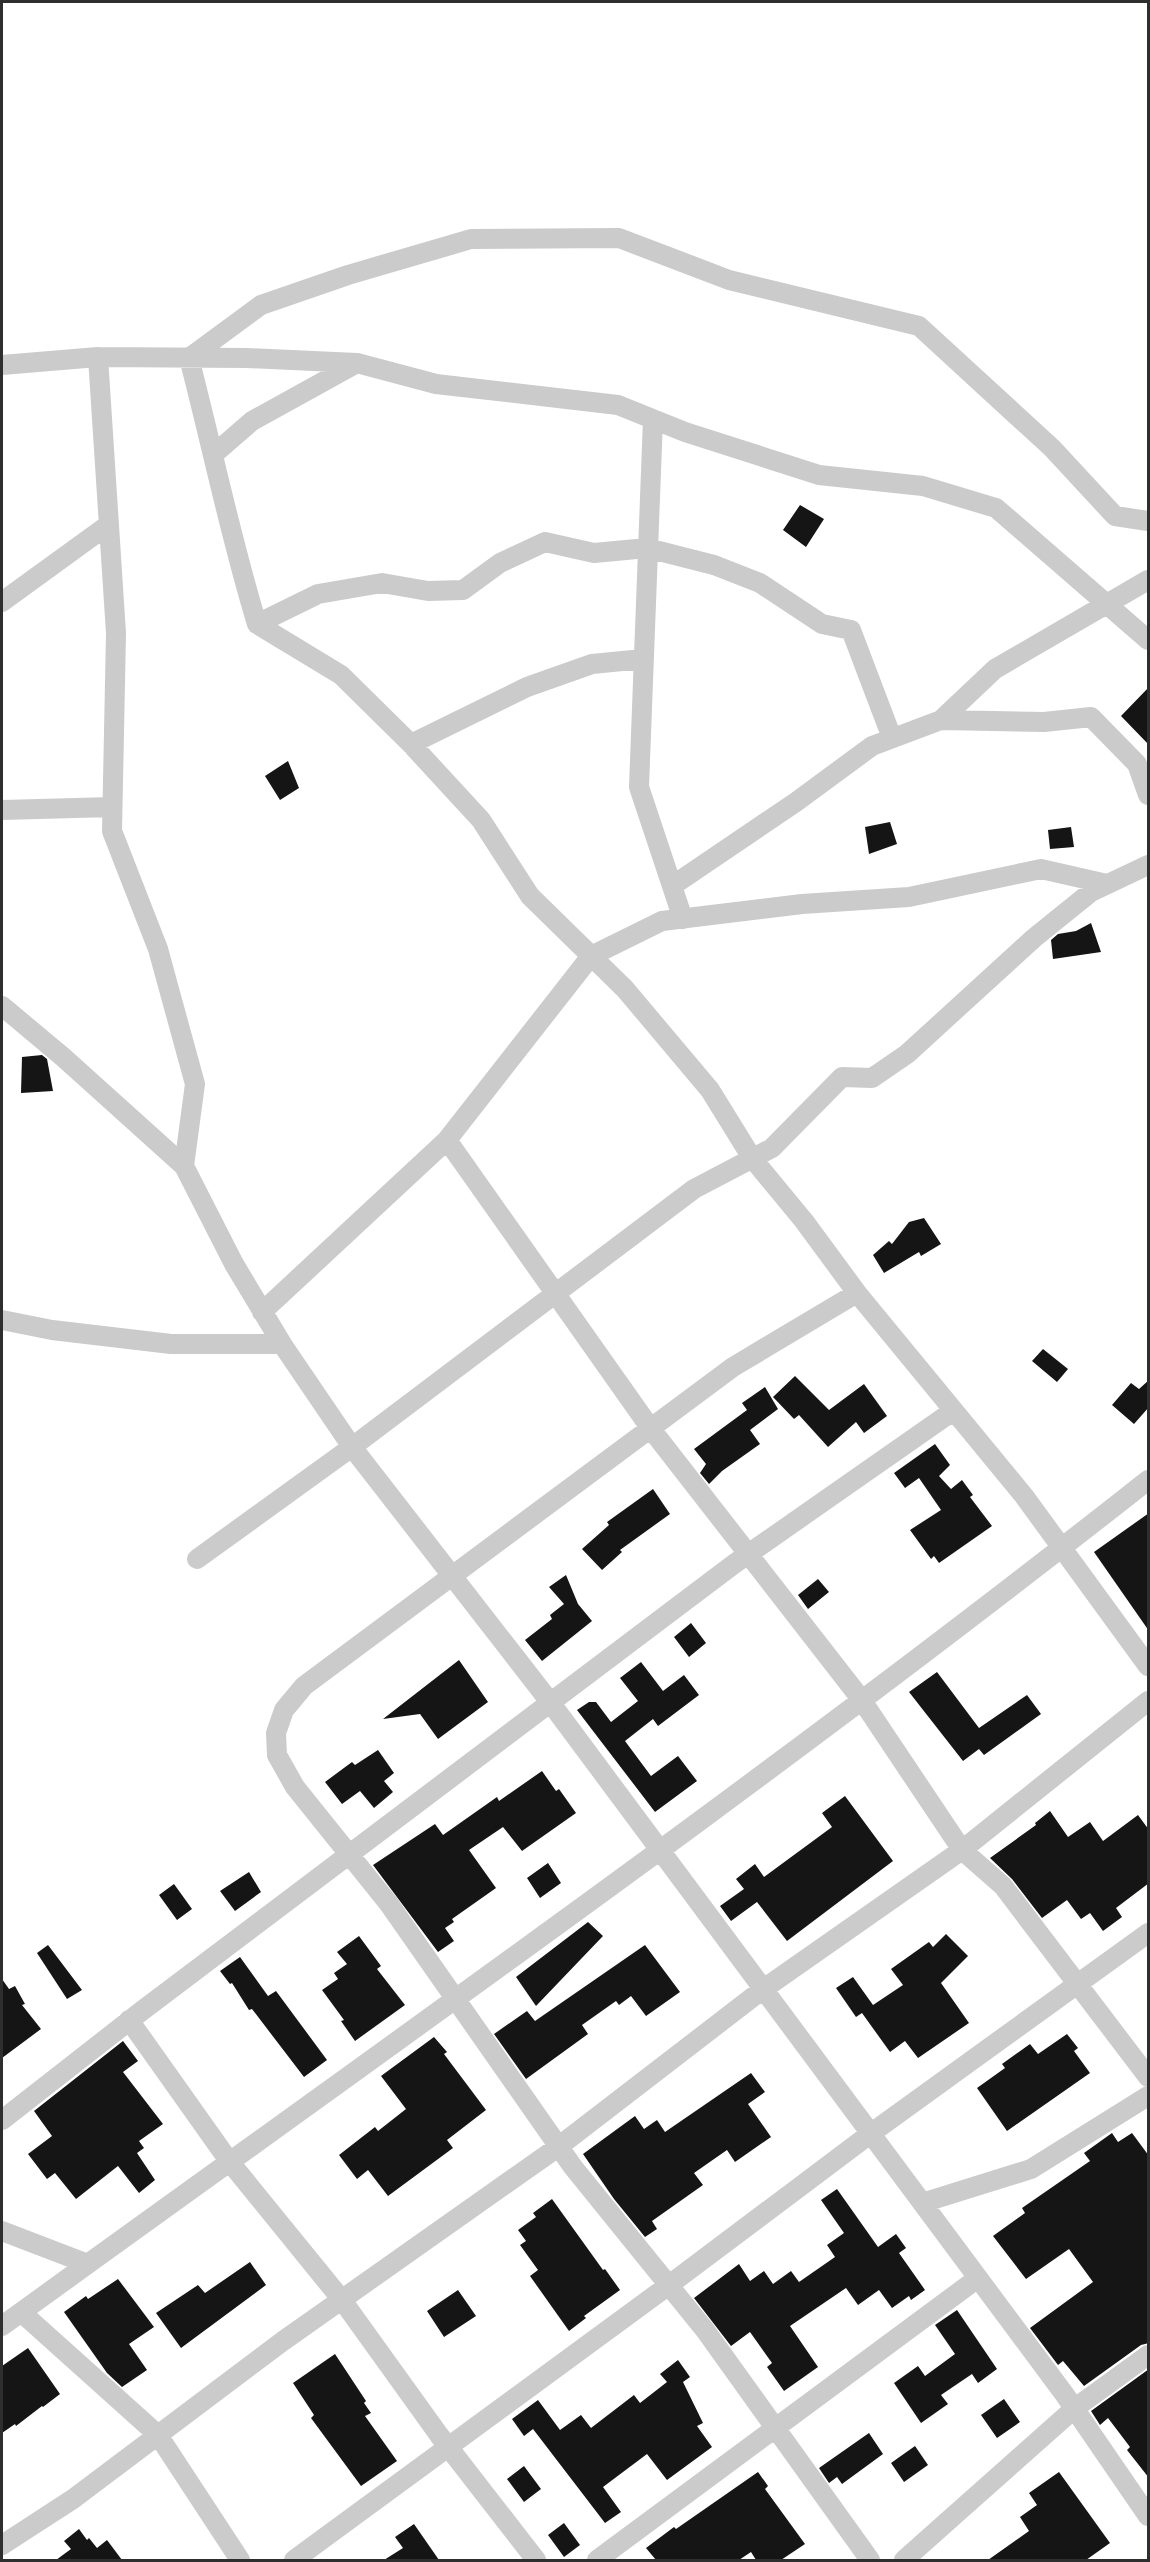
<svg xmlns="http://www.w3.org/2000/svg" width="1150" height="2562" viewBox="0 0 1150 2562" font-family="'DejaVu Sans',sans-serif">
  <rect width="100%" height="100%" fill="#fff"/>
  <path fill="#151515" d="M800,505L824,519L806,547L783,530Z
    M1149,687V745L1121,716Z
    M288,761L299,788L280,800L265,776Z
    M890,822L897,844L869,854L865,827Z
    M1071,827L1074,847L1050,849L1048,830Z
    M1091,923L1101,952L1053,959L1051,940L1058,934L1076,931Z
    M42,1055L47,1059L53,1091L21,1093L22,1057Z
    M924,1218L941,1244L921,1256L919,1252L884,1273L873,1255L889,1241L892,1244L909,1222Z
    M1043,1349L1068,1369L1057,1382L1032,1361Z
    M795,1376L829,1410L864,1384L887,1416L864,1433L856,1422L828,1447L799,1415L794,1419L773,1397Z
    M1149,1380V1407L1134,1424L1112,1405L1131,1383L1139,1389Z
    M765,1387L778,1409L750,1430L760,1444L722,1471L709,1484L700,1473L706,1464L694,1449L747,1410L742,1403Z
    M935,1444L950,1465L939,1476L951,1489L962,1480L973,1495L970,1497L992,1526L939,1563L934,1556L931,1559L910,1530L941,1510L919,1478L905,1488L894,1473Z
    M653,1489L670,1514L620,1550L622,1552L602,1570L582,1549L609,1525L607,1522Z
    M1149,1513V1631L1094,1552Z
    M566,1575L578,1604L592,1621L542,1661L525,1640L552,1619L550,1615L564,1604L549,1587Z
    M818,1579L829,1592L808,1609L798,1595Z
    M691,1623L706,1643L689,1657L674,1637Z
    M459,1660L488,1702L438,1739L420,1714L383,1719Z
    M641,1662L663,1691L684,1675L699,1695L658,1726L653,1719L625,1741L651,1776L678,1756L697,1781L655,1812L577,1710L589,1702H596L611,1722L638,1701L620,1678Z
    M937,1672L979,1728L1027,1695L1041,1714L984,1755L979,1749L963,1761L909,1692Z
    M378,1750L394,1773L384,1781L393,1792L374,1808L360,1791L342,1804L325,1782L352,1762L355,1765Z
    M542,1771L556,1791L559,1789L576,1813L522,1851L503,1827L469,1850L496,1888L452,1919L454,1922L445,1928L454,1941L438,1952L373,1865L435,1824L443,1835L497,1797L499,1801Z
    M845,1796L893,1861L787,1941L757,1902L731,1921L720,1906L744,1889L736,1879L755,1864L764,1877L832,1827L822,1813Z
    M1050,1811L1068,1837L1090,1822L1103,1841L1138,1815L1149,1830V1883L1116,1908L1122,1917L1103,1931L1090,1913L1081,1919L1067,1900L1042,1918L1012,1879L990,1858L1036,1825L1035,1823Z
    M548,1863L561,1883L540,1898L527,1878Z
    M249,1872L261,1892L235,1911L220,1891Z
    M174,1884L192,1909L177,1920L159,1895Z
    M588,1922L603,1936L536,2006L516,1977Z
    M946,1934L968,1956L941,1983L969,2023L918,2058L905,2041L890,2052L862,2013L856,2017L836,1988L853,1977L873,2005L903,1985L891,1969L929,1942L933,1947Z
    M359,1936L381,1966L377,1969L405,2005L355,2041L341,2021L344,2020L322,1990L338,1979L334,1973L347,1964L337,1952Z
    M48,1945L82,1990L67,1999L37,1953Z
    M645,1945L680,1992L646,2016L631,1996L619,2005L616,2001L582,2025L588,2034L526,2079L494,2034L527,2011L535,2021Z
    M240,1957L268,1996L276,1991L327,2060L304,2077L252,2009L249,2010L232,1983L230,1984L220,1971Z
    M2,1979L9,1989L15,1986L25,2004L22,2005L41,2029L2,2058Z
    M1067,2034L1078,2048L1074,2051L1090,2073L1007,2131L977,2088L1005,2068L1002,2064L1030,2044L1038,2054Z
    M434,2037L447,2052L444,2054L486,2110L447,2140L453,2148L388,2196L368,2170L357,2179L339,2155L375,2127L378,2131L406,2109L381,2076Z
    M123,2041L138,2061L123,2072L163,2124L139,2141L144,2148L137,2153L155,2180L139,2193L118,2166L76,2199L55,2173L47,2179L28,2154L52,2136L34,2111Z
    M751,2073L765,2092L748,2104L771,2137L735,2162L727,2150L694,2173L703,2185L652,2221L657,2229L645,2237L614,2199L583,2154L635,2116L644,2129L657,2120L665,2132Z
    M1112,2133L1118,2142L1132,2133L1149,2156V2343L1141,2345L1084,2386L1063,2361L1058,2365L1030,2328L1093,2282L1069,2249L1026,2279L993,2236L1025,2213L1022,2208L1090,2161L1084,2153Z
    M837,2189L878,2247L896,2234L906,2248L899,2253L925,2290L911,2300L909,2296L892,2308L879,2290L858,2305L846,2288L790,2326L818,2367L784,2391L767,2367L772,2363L750,2332L731,2346L694,2298L739,2264L750,2281L764,2271L773,2284L791,2271L799,2282L835,2257L827,2245L844,2233L821,2200Z
    M552,2199L603,2270L605,2269L620,2290L584,2316L586,2318L569,2331L530,2276L538,2270L520,2245L526,2241L518,2230L536,2217L533,2213Z
    M250,2262L266,2285L181,2348L156,2313L198,2285L205,2293Z
    M118,2279L154,2327L129,2344L147,2370L122,2387L107,2373L64,2312L86,2296L88,2299Z
    M458,2290L476,2316L444,2337L427,2311Z
    M957,2310L997,2369L978,2383L972,2374L941,2395L948,2404L921,2423L894,2383L918,2366L925,2376L955,2354L935,2325Z
    M28,2348L60,2394L43,2407L42,2406L16,2426L15,2424L2,2433V2366Z
    M335,2354L366,2401L364,2403L371,2413L365,2416L397,2461L361,2486L311,2418L314,2415L293,2383Z
    M678,2360L690,2377L683,2382L703,2423L697,2426L712,2447L667,2480L647,2454L603,2487L621,2512L605,2523L533,2429L524,2436L512,2419L538,2400L560,2430L581,2415L591,2428L634,2395L640,2403L667,2382L660,2374Z
    M1149,2369V2478L1127,2450L1130,2447L1108,2418L1100,2425L1091,2411Z
    M1004,2399L1020,2422L997,2438L981,2415Z
    M869,2433L883,2454L842,2484L837,2477L829,2483L819,2468Z
    M915,2446L928,2465L904,2482L891,2463Z
    M524,2466L541,2489L524,2502L507,2479Z
    M758,2472L768,2486L765,2489L805,2544L781,2560H756L751,2552L739,2560H656L646,2548L674,2527L676,2529Z
    M1059,2472L1110,2543L1086,2560H988L1029,2531L1020,2517L1037,2505L1029,2493Z
    M564,2523L580,2545L564,2557L548,2535Z
    M414,2524L439,2560H384L403,2548L395,2537Z
    M79,2529L87,2540L89,2538L97,2548L107,2540L122,2560H56L71,2549L64,2541Z"/>
  <g fill="none" stroke-linecap="round" stroke-linejoin="round">
    <path stroke="#cbcbcb" stroke-width="20" d="M98,357L116,633L112,831L158,949L195,1084L184,1166
      M2,365L98,357L247,358L357,363L436,384L618,405L685,432L819,475L923,486L996,508L1148,640
      M653,419L639,787L683,919
      M214,454L252,421L357,363
      M1148,521L1115,516L1052,448L919,326L729,280L619,238L471,239L348,275L261,305L189,358C212,446 230,536 257,624L341,675L411,744L481,820L530,896L625,989L710,1090L752,1158L804,1221L857,1293L1024,1496L1148,1666
      M2,602L108,525
      M257,624L318,594L382,583L428,591L463,590L500,563L545,542L594,553L647,548L714,565L760,583L822,624L851,630L892,738
      M941,720L995,669L1148,580
      M411,744L527,687L592,664L643,659
      M2,810L112,807
      M672,886L796,802L872,746L941,720L1044,722L1091,717L1137,764L1148,795
      M2,1006L63,1057L184,1166L234,1264L282,1344L352,1447L550,1702L1065,2395L1148,2516
      M447,1140L651,1429L861,1699L962,1850L1003,1886L1148,2077
      M857,1293L733,1367L304,1686L284,1710L276,1733L277,1755L295,1787L389,1904L573,2167L705,2330L870,2560
      M262,1312L447,1140L591,956L662,921L802,904L909,897L1041,869L1107,884
      M2,1320L52,1330L171,1344H282
      M197,1559L352,1447L694,1189L772,1148L842,1077L872,1078L907,1054L1034,938L1091,892L1148,865
      M129,2020L229,2161L342,2300L439,2435L536,2560
      M2,2120L143,2010L734,1564L953,1411
      M922,2203L1031,2169L1148,2096
      M2,2231L88,2264
      M21,2312L158,2435L240,2560
      M2,2326C386,2048 776,1774 1148,1480
      M2,2545L73,2499L283,2341L558,2147L762,1990L962,1850L1148,1701
      M294,2560L669,2285L870,2134L1148,1933
      M597,2560L978,2278
      M904,2560L1075,2408L1148,2355"/>
  </g>
  <rect width="1150" height="2562" fill="none" stroke="#2e2e2e" stroke-width="6"/>
</svg>
